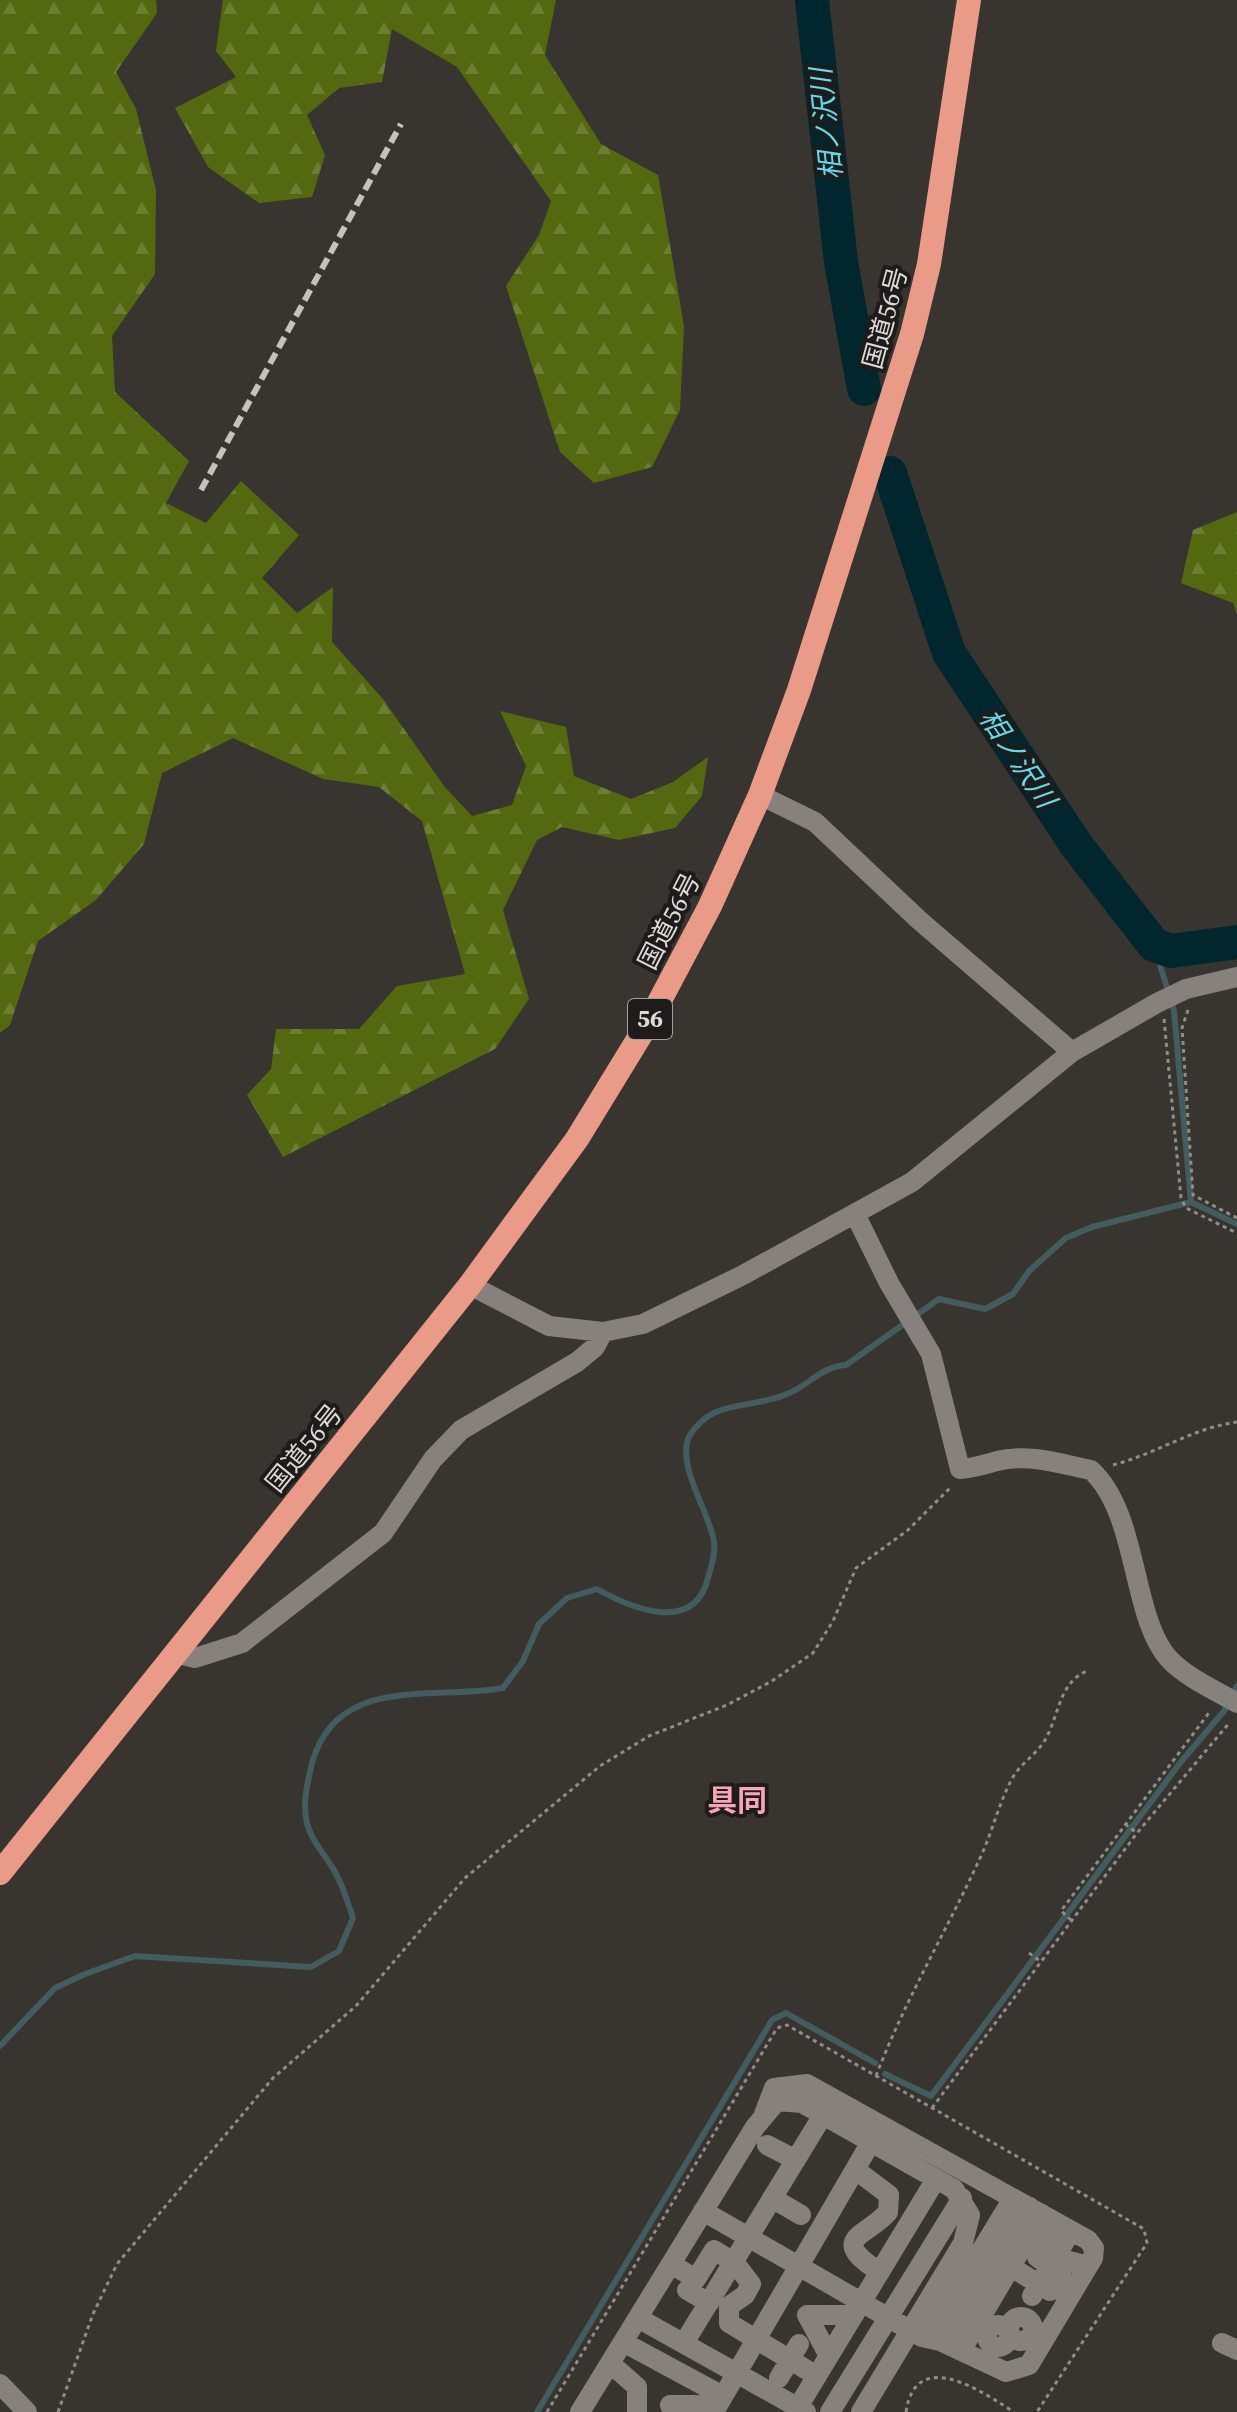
<svg xmlns="http://www.w3.org/2000/svg" width="1237" height="2412" viewBox="0 0 1237 2412" font-family="'Source Serif 4','Noto Sans JP',serif">
  <defs>
    <pattern id="forest-firs" width="22" height="20" patternUnits="userSpaceOnUse" patternTransform="scale(2)"><rect width="22" height="20" fill="#54690f"/><path d="M5 1l3.5 6h-7zM16 11l3.5 6h-7z" fill="#6c7e31"/></pattern>
  </defs>
  <rect width="100%" height="100%" fill="#383430"/>
  <path fill="url(#forest-firs)" d="M0,0H156L157,13L116,72L136,109L156,190L155,274L112,336L115,392L189,461L166,503L206,523L241,481L299,535L262,578L297,613L333,587L332,642L383,699L444,786L472,816L512,805L526,766L500,711L566,727L574,776L631,799L673,782L708,757L702,796L675,828L619,840L562,827L537,840L503,910L529,999L495,1049L283,1157L247,1095L271,1069L276,1029H359L397,986L465,974L422,821L379,787L323,779L233,738L162,773L144,844L96,900L38,941L10,1025L0,1033Z
    M223,0H556L545,55L601,144L658,175L684,326L680,410L652,467L594,483L560,452L506,286L539,235L551,201L457,67L392,29L382,82L339,88L307,115L325,155L312,197L259,203L208,167L175,108L236,77L216,51Z
    M1237,512V614L1233,603L1181,583L1193,530Z"/>
  <g fill="none" stroke-linecap="round" stroke-linejoin="round">
    <path stroke="#425c60" stroke-width="6" d="M1154,945L1174,1011L1191,1202
      M0,2046L55,1988L85,1974L135,1956L311,1967L339,1951L353,1918C348,1903 343,1886 335,1872C325,1854 309,1839 306,1818C303,1800 308,1781 312,1763C337,1673 435,1701 503,1688L523,1661L539,1624L567,1598L597,1589C631,1608 694,1635 708,1578C711,1567 716,1553 714,1542C709,1511 681,1474 687,1442C690,1430 705,1417 716,1412C738,1403 764,1404 787,1394C808,1386 822,1366 846,1365L939,1299L985,1309L1013,1294L1029,1271L1066,1238L1092,1227L1191,1202L1237,1224
      M885,2074L931,2096L1180,1763L1224,1711L1237,1686
      M537,2412L772,2020L786,2013L875,2063"/>
    <path stroke="#00272d" stroke-width="34" d="M812,0L841,262L864,389
      M890,473L949,653L1077,846L1154,945L1171,951L1237,942"/>
    <path stroke="#908d89" stroke-width="3" stroke-dasharray="4 4" stroke-linecap="butt" d="M1188,1010L1182,1028L1193,1195L1237,1218
      M1164,1019L1181,1198L1186,1208L1237,1233
      M1113,1465C1158,1453 1193,1428 1237,1422
      M1125,1824L1137,1833
      M1071,1920L1061,1911L1211,1710
      M1029,1953L1040,1961
      M876,2076C905,2000 947,1930 981,1856C993,1830 999,1802 1013,1777C1021,1763 1037,1754 1045,1740C1059,1716 1059,1682 1087,1671
      M932,2108L1137,1833L1230,1722
      M58,2412L93,2314L117,2264L273,2078L356,2006L465,1878L600,1766L649,1736L727,1705L772,1681L813,1653L833,1621L856,1568L908,1530L951,1487
      M547,2412L777,2028L787,2025L1144,2229L1147,2243L1037,2412
      M906,2412C916,2345 984,2393 1014,2412"/>
    <path stroke="#86817c" stroke-width="20" d="M760,795L815,822L919,920L1072,1052
      M856,1216L889,1283L931,1354L960,1469C974,1468 984,1465 997,1461C1028,1453 1061,1464 1091,1470C1139,1514 1131,1617 1169,1659C1187,1678 1215,1690 1237,1703
      M470,1285L549,1326L603,1332L643,1324L743,1275L912,1182L1072,1052L1157,1003L1186,989L1237,977
      M174,1653L195,1658L242,1643L383,1533L433,1459L461,1430L577,1362L595,1347L603,1332
      M767,2145L796,2160
      M856,2170L889,2195L888,2212C868,2236 826,2238 880,2272
      M772,2198L801,2215
      M703,2211L922,2337L940,2341L1006,2372L1029,2365L1093,2258L1094,2248L1088,2240L807,2084L774,2088L764,2114
      M1035,2226L1048,2233L1037,2257L1050,2266
      M671,2264L696,2279L714,2250L735,2263L751,2284L745,2295L729,2306V2323L817,2376
      M1011,2267L1050,2291L1060,2287L1062,2269L1069,2261L1088,2266
      M687,2290L709,2303
      M1032,2296L1071,2231
      M1009 2329a12 12 0 1 1 24 0a12 12 0 1 1-24 0Z
      M638,2318L806,2412
      M987 2336a11 11 0 1 1 22 0a11 11 0 1 1-22 0Z
      M928,2338L1012,2200
      M623,2342L723,2396
      M684,2343L823,2115
      M1222,2343L1237,2350
      M947,2344L1030,2207
      M961,2351L1042,2214
      M829,2356L807,2315H854
      M610,2363L637,2387V2412
      M779,2378L799,2344
      M0,2384L27,2412
      M580,2412L755,2127L777,2101L802,2103L954,2189L970,2215L963,2243L861,2412
      M673,2412L670,2405H718
      M714,2412L871,2142
      M795,2412L936,2179
      M830,2412L962,2198"/>
    <path stroke="#e99b87" stroke-width="24" d="M0,1873L470,1285L577,1139L648,1023L710,906L760,795L799,690L912,334L929,264L969,0"/>
    <path stroke="#c4c1be" stroke-width="6" stroke-dasharray="12 6" stroke-linecap="butt" d="M201,490L401,124"/>
  </g>
  <g text-anchor="middle" stroke-width="8" stroke-linejoin="round" paint-order="stroke">
    <rect fill="#1e1c1a" stroke="#a3a09e" stroke-width="2" x="628" y="999" width="44" height="40" rx="6"/>
    <g font-size="24" font-weight="bold" fill="#dcd9d6">
      <text x="650" y="1027">56</text>
    </g>
    <g font-size="26" fill="#dcd9d6" stroke="#1e1c1a">
      <text transform="translate(885 318) rotate(-75)" y="9">国道56号</text>
      <text transform="translate(669 921) rotate(-63)" y="9">国道56号</text>
      <text transform="translate(304 1448) rotate(-51)" y="9">国道56号</text>
    </g>
    <g font-size="28" font-style="italic" fill="#5cdcef" stroke="#1e1c1a">
      <text transform="translate(826 124) rotate(-96)" y="10">相ノ沢川</text>
      <text transform="translate(1018 758) rotate(56)" y="10">相ノ沢川</text>
    </g>
    <g font-size="30" font-weight="bold" fill="#f8a5b9" stroke="#1e1c1a">
      <text x="737" y="1811">具同</text>
    </g>
  </g>
</svg>
